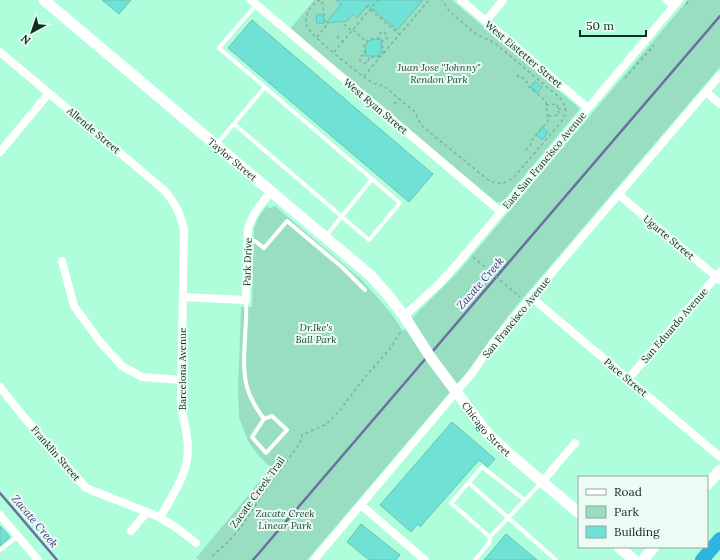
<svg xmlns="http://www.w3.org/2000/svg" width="720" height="560" viewBox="0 0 720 560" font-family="Lora,serif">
  <rect width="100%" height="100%" fill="#aefedc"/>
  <path fill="#99dec1" d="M314,0H452L578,107L579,110L504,200L500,202H496L290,29Z
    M688,0H720V67L511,312L467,372L307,560H199L196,558L271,468L257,454L248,441L239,417L238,391L241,307H252L254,229L259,216L267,206L270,208L275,206L362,280L390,312L403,331L416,314L458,272Z"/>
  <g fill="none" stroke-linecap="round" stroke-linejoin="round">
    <path stroke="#6a709f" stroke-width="2.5" d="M432,352L720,16
      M0,493L57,560
      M253,560L427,357"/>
  </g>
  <path fill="#70e1d5" stroke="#65c3b9" d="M102,0H131L119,14Z
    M336,0H423L397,30L368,5L357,18L353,14L347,21L326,23L341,4Z
    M323,14L324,23L317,24L316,15Z
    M252,20L433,174L409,202L228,48Z
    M381,39L382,50L378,56H366L365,45L370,40Z
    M535,81L542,87L537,93L530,87Z
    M542,127L548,132L542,140L536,135Z
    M452,422L495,459L488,467L479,460L420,527L418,524L411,532L380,505Z
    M361,524L400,555L396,560H369L347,542Z
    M0,526L10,537L0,546Z
    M506,534L537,560H484Z"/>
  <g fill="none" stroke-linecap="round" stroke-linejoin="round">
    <path stroke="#76b79c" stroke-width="1.5" stroke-dasharray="3 3" stroke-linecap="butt" d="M320,0C311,4 303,16 307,26C313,39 352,67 365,78L373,83L384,86L399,99L414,111L422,126L487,179C497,186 507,184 515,176L561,122C567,113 567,107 560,98L496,44L491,41L476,34L450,12L442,0
      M686,4L690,0
      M366,6L399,34
      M344,24L352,31
      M353,30L367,42
      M384,32L387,35V39L382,41L383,51L382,55L378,57H369L368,62L364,63L360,61L361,56L365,55L364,45L369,39L379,38L380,33Z
      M337,36L343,42
      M317,37L326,26L322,0
      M334,52L378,0
      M364,76L429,0
      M517,77L519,75L527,82V85L546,101L548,121L532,140V143L526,150L523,148
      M625,78L654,45
      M394,104L399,99
      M546,105L557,104L559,115L547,116
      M558,109H566
      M473,257L520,297
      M212,556L228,542L241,527L263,494L300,443L302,435L327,424L340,410L366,376L389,350L402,330"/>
    <path stroke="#fff" stroke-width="4" d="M234,124L369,240L400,203L219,48L256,5
      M216,145L265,87
      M326,236L372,179
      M248,239L255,241L264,248L287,221L343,268L365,290
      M246,300C248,327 240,362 247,387C250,399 257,409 264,419L252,437L266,453L287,430L272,416L264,419
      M469,483L556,560
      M490,537L451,503L482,467L525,500
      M0,550L18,536
      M475,560L489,543L490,537L542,482"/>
    <path stroke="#fff" stroke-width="8" d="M251,0L501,212
      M461,0L588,108
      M667,0L674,6
      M486,21L503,0
      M0,52L164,190C176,204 180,213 184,230L181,404C182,416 186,426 187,438C192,468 175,492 160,517
      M706,92L720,104
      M0,152L49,93
      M618,194L720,280
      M62,261L74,306L101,343L122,366L142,377L181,380
      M183,297L246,300L248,229C252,214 261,204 271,192
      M531,297L720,457
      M404,316L439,284L458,263L679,0
      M628,379L720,272
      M0,387L23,416L86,488L147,512L131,531
      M542,482L575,443
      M361,505L425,560
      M147,512C166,519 180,530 196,543
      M0,515L38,560
      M314,560L473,372L492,344L531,297L720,75"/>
    <g stroke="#fff" stroke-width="11">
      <path id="s1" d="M44,0L370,275L388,295L404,316L431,358L487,433L507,452L579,513"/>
      <path d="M707,485L720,470"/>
      <path d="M619,547L634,560"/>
      <path d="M643,560L654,547"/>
    </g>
    <path stroke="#2fb3e1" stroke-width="14" d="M702,560L720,539"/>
  </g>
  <g text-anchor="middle" stroke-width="4" stroke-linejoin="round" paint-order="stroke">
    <g font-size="10" fill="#0c2e22" stroke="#ecfbf4">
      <text transform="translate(524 54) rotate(40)" y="4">West Eistetter Street</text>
      <text transform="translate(376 106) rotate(40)" y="4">West Ryan Street</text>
      <text transform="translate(94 130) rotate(40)" y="4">Allende Street</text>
      <text dy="4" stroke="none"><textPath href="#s1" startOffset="247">Taylor Street</textPath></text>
      <text transform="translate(544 160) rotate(-50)" y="4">East San Francisco Avenue</text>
      <text transform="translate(669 237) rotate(40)" y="4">Ugarte Street</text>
      <text transform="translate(247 262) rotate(-88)" y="4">Park Drive</text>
      <text transform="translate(516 317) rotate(-51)" y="4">San Francisco Avenue</text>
      <text transform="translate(674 325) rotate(-49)" y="4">San Eduardo Avenue</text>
      <text transform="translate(182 369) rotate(-90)" y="4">Barcelona Avenue</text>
      <text transform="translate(626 377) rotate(40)" y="4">Pace Street</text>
      <text dy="4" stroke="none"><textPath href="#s1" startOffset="620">Chicago Street</textPath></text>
      <text transform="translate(56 453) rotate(49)" y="4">Franklin Street</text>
      <text transform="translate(257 492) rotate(-54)" y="4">Zacate Creek Trail</text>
    </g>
    <g font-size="10" font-style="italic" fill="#1c4536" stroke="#ecfbf4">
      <text x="439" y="71">Juan Jose "Johnny"<tspan x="439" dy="12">Rendon Park</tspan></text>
      <text x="316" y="331">Dr.Ike's<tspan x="316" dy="12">Ball Park</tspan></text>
      <text x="285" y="517">Zacate Creek<tspan x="285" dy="12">Linear Park</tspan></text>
    </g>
    <g font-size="11" font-style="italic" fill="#413186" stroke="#ecfbf4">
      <text transform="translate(480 283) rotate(-49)" y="4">Zacate Creek</text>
      <text transform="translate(35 521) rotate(50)" y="4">Zacate Creek</text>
    </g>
  </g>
  <rect x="578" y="476" width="130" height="72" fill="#ecfbf4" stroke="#92a9a0"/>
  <rect x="586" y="489" width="20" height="6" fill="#ffffff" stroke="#92a9a0"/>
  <text x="614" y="496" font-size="12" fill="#0c2e22">Road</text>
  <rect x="586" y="506" width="20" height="12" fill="#99dec1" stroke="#92a9a0"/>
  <text x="614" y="516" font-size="12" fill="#0c2e22">Park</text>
  <rect x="586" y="526" width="20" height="12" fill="#70e1d5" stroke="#92a9a0"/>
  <text x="614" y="536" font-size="12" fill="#0c2e22">Building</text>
  <g transform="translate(32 32) rotate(220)" stroke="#ecfbf4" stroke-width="3" paint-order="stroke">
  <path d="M0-3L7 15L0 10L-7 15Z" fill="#0c2e22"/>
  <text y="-6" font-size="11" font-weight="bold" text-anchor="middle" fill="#0c2e22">N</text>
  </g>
  <path d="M580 30v6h66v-6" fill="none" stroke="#0c2e22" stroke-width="2"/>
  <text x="586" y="30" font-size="12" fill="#0c2e22" stroke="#ecfbf4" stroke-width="3" paint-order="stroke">50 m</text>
</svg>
